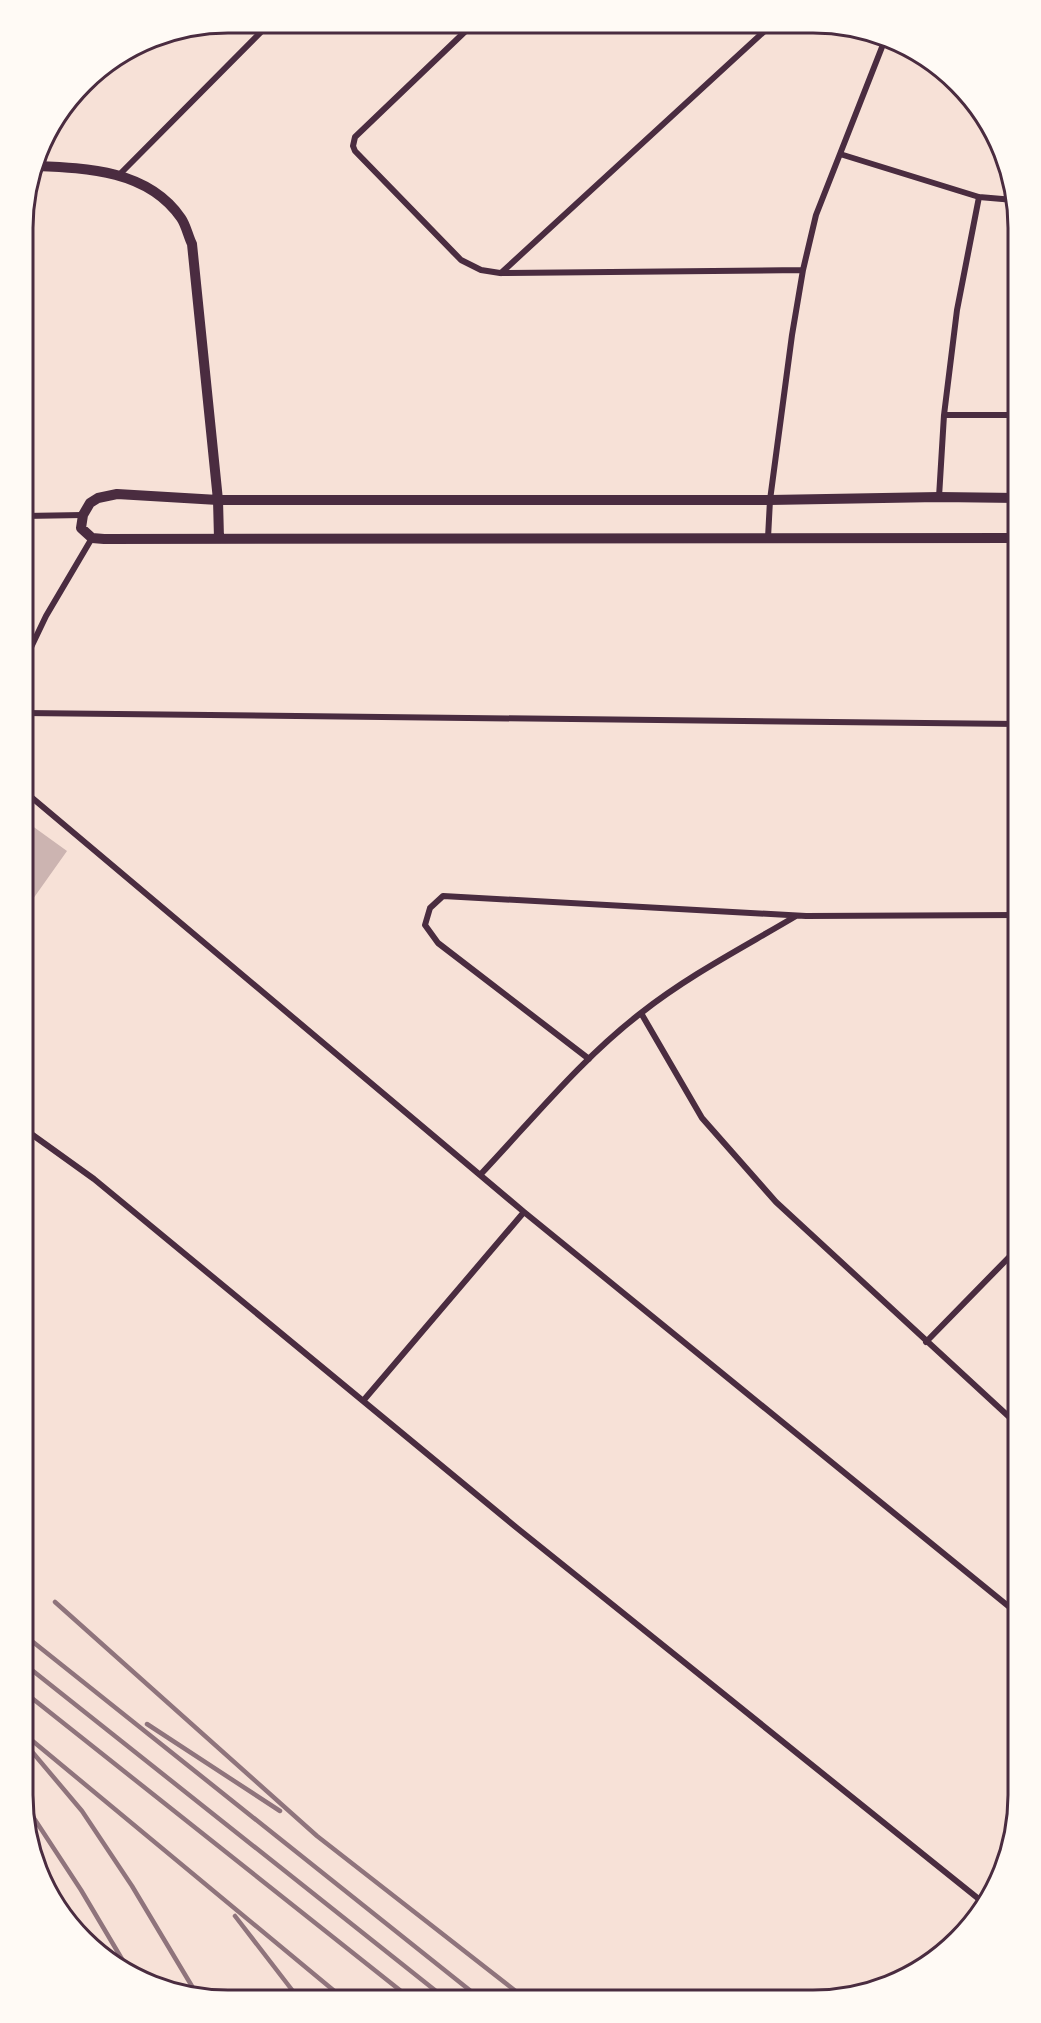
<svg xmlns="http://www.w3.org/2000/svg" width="1041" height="2023" viewBox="0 0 1041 2023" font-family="'Fira Sans Condensed',sans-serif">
  <rect width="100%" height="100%" fill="#f7e1d7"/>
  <path fill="#ccb4b1" d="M24,820L67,851L23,913L24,864Z"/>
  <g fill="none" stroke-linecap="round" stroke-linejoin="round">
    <path stroke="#4a2c40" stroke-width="6" d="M473,24L355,137L353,146L355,151L461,260L481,270L500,273L803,270
      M840,154L979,197L1014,200
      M119,175L270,23
      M501,273L770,26
      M944,415H1018
      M939,497L944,415L957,310L979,197
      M24,516L83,515
      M768,538L770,500L792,335L803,270L816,215L884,42
      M24,662L46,616L92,538
      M24,713L1018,724
      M24,791L524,1212L1018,1614
      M641,1013L702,1118L776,1202L1018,1425
      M589,1059L438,943L425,925L430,908L443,896L806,916L1018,915
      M23,1128L94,1179L517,1528L985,1904
      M480,1175C532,1120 581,1059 641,1013C689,975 744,947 796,916
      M926,1342L1018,1248
      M363,1401L524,1212"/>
    <path stroke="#4a2c40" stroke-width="10" d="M35,166C87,168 148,170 181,218C186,225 188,236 192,244L218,500L219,538
      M1018,538L104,539L92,538L81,528L83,515L90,503L98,498L117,494L218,500H770L939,497L1018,498"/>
    <path stroke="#8f747c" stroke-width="4.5" d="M55,1602L317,1836L527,2000
      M23,1634L482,2000
      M23,1663L446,1999
      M23,1691L411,1999
      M147,1724L280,1811
      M23,1733L344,1999
      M23,1741L82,1811L132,1886L199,1998
      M24,1803L81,1890L132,1976
      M235,1916L299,1999"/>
  </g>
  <path d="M0 0H1041V2023H0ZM228 33H813A195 195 0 0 1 1008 228V1795A195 195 0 0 1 813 1990H228A195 195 0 0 1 33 1795V228A195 195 0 0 1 228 33Z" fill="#fffaf5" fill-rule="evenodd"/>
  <path fill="none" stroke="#4a2c40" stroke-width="3" d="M228 33H813A195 195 0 0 1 1008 228V1795A195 195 0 0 1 813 1990H228A195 195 0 0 1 33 1795V228A195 195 0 0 1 228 33Z"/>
</svg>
